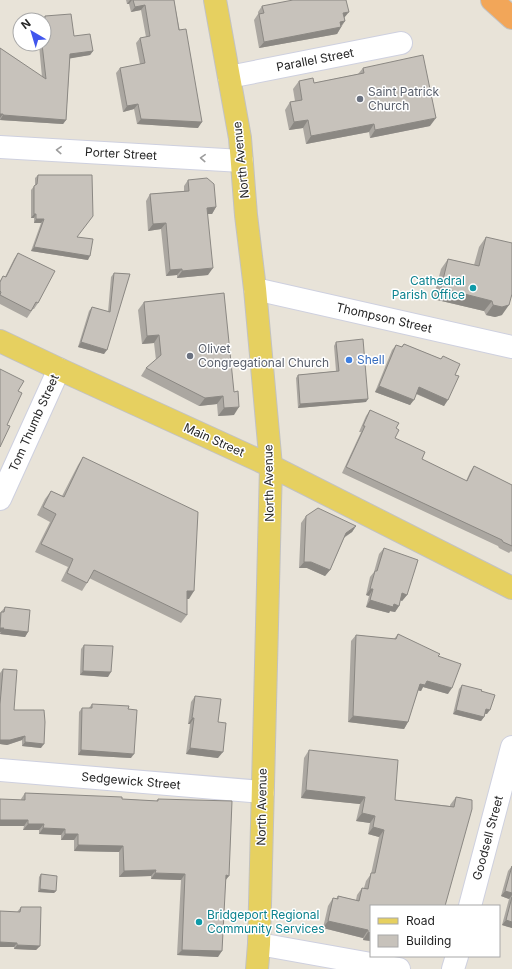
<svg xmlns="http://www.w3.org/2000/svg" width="512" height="969" viewBox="0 0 512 969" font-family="Inter,sans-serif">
  <rect width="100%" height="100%" fill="#e8e3d8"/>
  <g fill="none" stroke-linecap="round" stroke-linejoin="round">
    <defs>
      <path id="minor" d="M229,77L401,43
        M0,147L242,161
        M255,289L512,347
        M0,499L59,369
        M0,770L263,792
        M470,906L512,747
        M259,944L399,969
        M453,969L457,956"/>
      <path id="major" d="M215,0L240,138L246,215L255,289L271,466L259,944L257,969
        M0,341L59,369L271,466L512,588"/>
      <path id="highway" d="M492,0L512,18"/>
    </defs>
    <use href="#minor" stroke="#ced0df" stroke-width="24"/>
    <use href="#major" stroke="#c2c2c2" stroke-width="24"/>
    <use href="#highway" stroke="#c2c2c2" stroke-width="24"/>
    <use href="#minor" stroke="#fff" stroke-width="22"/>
    <use href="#major" stroke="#e6d060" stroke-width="22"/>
    <use href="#highway" stroke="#f2a659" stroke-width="22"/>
  </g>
  <path fill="#aba7a1" d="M126,0H174L198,128L137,124L134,109L123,112L116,73L120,68L140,64L136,43L140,38L146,37L141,10L131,12L129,4H127Z
    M262,6L344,18L345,21L337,34L259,48L254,20L258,14V12Z
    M45,16L74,36L93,51L90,55L70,58L66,120L63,124L0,120V48L42,77L39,45L32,44H44V20H42Z
    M20,21V43H18V24Z
    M363,68L430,126L370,138L369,132L306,144L303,128L289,130L285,110L290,102L295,101L293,89L299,81L314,83L358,74Z
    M38,175L77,237L88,260L31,251L41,223H34V218H31V190L35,185V178Z
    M188,180L216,207L212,214H207L208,275L177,278V275L166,276L161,229L148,231L146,201L150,194L184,191V186Z
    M486,237L502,315L495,317L486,315L484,311L433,299L441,269L448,259L474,265L479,247Z
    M18,253L38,303L34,309H33L27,318L0,304V281L3,276L5,277L14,259Z
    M114,273L130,274L104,354L78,347L89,311L92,307L108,312L111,277Z
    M224,293L234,415L218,416L217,404L199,406L141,376L146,368L156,360L154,343L142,344L138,310L144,302Z
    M336,342L366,402L298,408L296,378L298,375L336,371L334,346Z
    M404,344L441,359L443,356L455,375L444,406L416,394L410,405L375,392L392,350L396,345L401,347Z
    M370,410L396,428L395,438L422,459L466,481L470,472L474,466L512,485V552L511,551L509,553L499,548L498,546L342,473L361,432H359L366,416Z
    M83,457L189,599H187V615L181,623L89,578L87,583L82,591L61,581L68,567L35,552L50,522L37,515L45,499L51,491L62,496L78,465Z
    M306,516L356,526L352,532L344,538L330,570L325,576L307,568H299L301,523Z
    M384,548L407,595L402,601L400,600L399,606L395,612L390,611L389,613L366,607L369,596L366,595L370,577L374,572L379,554Z
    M5,607L28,632L25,637L0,634V613Z
    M398,634L438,656L448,694L423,687L421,691L418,690L408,722L404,729L348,722L351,641L356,635L394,639Z
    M84,645L108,677L80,675L81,649Z
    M3,669L14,710L41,748L22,746V740L7,745L0,744V673Z
    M462,685L481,691L487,714H485L484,717L481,721L453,714L459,689Z
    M195,696L218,722V758L186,754L190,724H188L191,702Z
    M92,704L131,758L78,755L79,712L82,708H89Z
    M309,750L395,800L450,806V805L456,797L472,800L371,941L363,940V938L323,928L328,906L333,898L336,899L338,896L356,900L357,895L362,888H364L366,881L371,874L379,837L368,834L370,823L356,821L360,804L301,798L304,758Z
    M25,793L156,801L158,799L226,881L218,957L177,955L181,880L151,879V876L119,877V852L74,851V840H61V835L39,834V830H23L24,826H0V799L21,800V799Z
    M512,866V928L502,925L509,899L501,896L508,871Z
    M41,874L56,891L54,893L38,892L39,877Z
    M21,907L40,946L36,950L14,949V947H0V911L17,912Z"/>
  <path fill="#8b8883" d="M130,0H132L129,4H127Z
    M145,5L141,10L131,12L135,7Z
    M349,12L344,18L343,13Z
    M345,21L340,27V22Z
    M341,27L337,34L259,48L264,42Z
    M93,51L90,55L67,59L70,54Z
    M138,104L134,109L123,112L127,106Z
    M0,114H3L0,118Z
    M3,115L66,120L63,124L0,120Z
    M436,118L430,126L370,138L375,130Z
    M141,119L202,122L198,128L137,124Z
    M308,120L303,128L289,130L294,122Z
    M374,124L369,132L306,144L311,136Z
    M216,207L212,214H202L207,208Z
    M34,214H36L34,218H31Z
    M36,219H44L41,223H34Z
    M166,223L161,229L148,231L153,224Z
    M34,247L90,256L88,260L31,251Z
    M213,268L208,275L177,278L182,271Z
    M182,269L177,275L166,276L170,270Z
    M441,288L492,301L484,311L433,299Z
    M493,305H509L502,315L495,317L486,315Z
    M159,335L154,343L142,344L147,336Z
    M81,342L107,350L104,354L78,347Z
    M379,386L414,400L410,405L375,392Z
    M419,387L448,400L444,406L415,393Z
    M223,396L217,404L199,406L205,398Z
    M368,399L366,402L298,408L300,404Z
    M239,407L234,415L218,416L224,408Z
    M356,526L352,532L341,539L346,533Z
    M304,562H311L330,570L325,576L307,568H299Z
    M370,589H373L369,596L366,595Z
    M187,591H194L189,599H182Z
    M402,593L407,595L402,601L398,599Z
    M370,600L394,604L399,606L395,612L390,611L389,613L366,607Z
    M0,628H4L1,632H0Z
    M3,629L28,632L25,637L0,634Z
    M83,671L111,672L108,677L80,675Z
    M427,681L452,688L448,694L423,687L421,691L416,690L420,684Z
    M486,709L490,710L487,714L483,713Z
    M456,710L484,717L481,721L453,714Z
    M353,716L408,722L404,729L348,722Z
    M192,718H194L190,724H188Z
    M25,736L22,740L7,745L0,744V740Z
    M25,742L44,744L41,748L22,746Z
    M190,748L223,752L218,758L186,754Z
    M81,750L134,754L131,758L78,755Z
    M306,790L365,797L360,804L301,798Z
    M362,813L375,816L370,823L356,821Z
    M0,820H28L24,826H0Z
    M28,824H44L39,830H23Z
    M373,827L384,830L379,837L368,834Z
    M43,828L65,829L61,835L39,834Z
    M65,834H78L74,840H61Z
    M78,845L123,846L119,852L74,851Z
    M156,870L151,876L119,877L124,871Z
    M155,873L185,874L181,880L151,879Z
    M226,875L229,876L225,881Z
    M40,889L56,891L54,893L38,892Z
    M505,891L512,893V895L509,899L501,896Z
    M506,920L512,922V928L502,925Z
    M328,921L368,930L363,938L323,928Z
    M368,932L371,933V941L363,940Z
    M0,942L17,943L14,947H0Z
    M17,945L40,946L36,950L14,949Z
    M182,950L222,951L218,957L177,955Z"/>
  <path fill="#c7c2bb" stroke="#8b8883" d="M133,0H174L179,30L186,29L202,122L141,119L138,104L127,106L120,68L145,63L140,38L150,36L145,5L135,7Z
    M293,0H346L349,12L343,13L345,21L340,22L341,27L264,42L259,14L264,13L262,6Z
    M71,14L74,36L90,34L93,51L70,54L66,120L3,115V114H0V48L46,79L42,44H44L45,16Z
    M423,55L436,118L375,130L374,124L311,136L308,120L294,122L290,102L302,100L299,81L313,78L314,83L364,73L363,68Z
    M38,175H92L93,216L77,237L93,239L90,256L34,247L44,219H36V214H34V186L37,184Z
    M207,178L214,184L216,207L207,208L213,268L182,271V269L170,270L166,223L153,224L150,194L189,191L188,180Z
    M486,237L512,243V294L509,305L502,307L493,305L492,301L441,288L448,259L479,266Z
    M18,253L55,271L38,303L36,302L31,311L0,295L1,292L0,291V282L3,276L6,277Z
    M114,273L130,274L107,350L81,342L92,307L110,312Z
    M224,293L234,392L238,391L239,407L224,408L223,396L205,398L146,368L161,355L159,335L147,336L144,302Z
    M363,339L368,399L300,404L298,375L339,371L336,342Z
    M404,344L441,359L443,356L460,364L455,375L459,376L448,400L419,387L414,400L379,386L396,345L402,347Z
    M0,369L24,381L18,391L22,393L7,425L10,426L0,447Z
    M370,410L399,423L396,428L399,430L395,438L425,452L422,459L467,481L474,466L512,485V546L503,542L502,540L346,467L365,426H363Z
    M83,457L198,512L194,591H187V615L94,570L87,583L67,573L73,559L41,544L56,514L43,507L51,491L64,497Z
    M318,508L356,526L346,533L330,570L311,562H304L306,516Z
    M384,548L418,560L407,595L402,593L399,606L394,604L393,607L370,600L373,589H370L375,571H377Z
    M5,607L30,610L28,632L3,629L4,628H0L1,612H4Z
    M398,634L440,654L438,656L461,664L452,688L427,681L425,685L420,684L408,722L353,716L356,635L396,639Z
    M84,645L113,646L111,672L83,671Z
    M3,669L17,670L14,710H44L45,722L44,744L25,742V736L10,740H0V704Z
    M462,685L482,690L481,691L495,695L490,710L486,709L484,717L456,710Z
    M195,696L221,699L218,722L226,723L223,752L190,748L194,718H192Z
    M92,704L129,706L128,709L137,710L134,754L81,750L82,708H92Z
    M309,750L398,760L395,800L454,807L456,797L472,800V809L445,906H371V933L368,932V930L328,921L333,898L338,899V896L359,901L362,888L368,889L371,873H375L384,830L373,827L375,816L362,813L365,797L306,790Z
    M25,793L122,797V799L158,801V799L232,801L229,876L226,875L222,951L182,950L185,874L155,873L156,870L124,871L123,846L78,845V834H65V829L43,828L44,824H28V820H0V799L25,800Z
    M512,866V893L505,891Z
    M41,874L57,876L56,891L40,889Z
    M512,897V922L506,920Z
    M21,907H41L40,946L17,945V943L0,942V911L20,912Z"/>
  <defs><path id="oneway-chevron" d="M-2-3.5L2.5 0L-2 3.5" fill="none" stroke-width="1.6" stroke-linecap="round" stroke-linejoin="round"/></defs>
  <g stroke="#9d9d9d">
    <use href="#oneway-chevron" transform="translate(59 150) rotate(-177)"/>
    <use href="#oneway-chevron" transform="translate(203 158) rotate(-177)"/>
  </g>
  <g fill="#6b7280" stroke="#fff" stroke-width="1.5">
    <circle cx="360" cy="99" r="4"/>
    <circle cx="190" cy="356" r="4"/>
  </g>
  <g fill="#0f9aa8" stroke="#fff" stroke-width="1.5">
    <circle cx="473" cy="288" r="4"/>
    <circle cx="199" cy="922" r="4"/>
  </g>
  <circle fill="#3f7fe0" stroke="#fff" stroke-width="1.5" cx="349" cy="360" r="4"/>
  <g text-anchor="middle" stroke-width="3" stroke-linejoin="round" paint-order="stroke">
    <g font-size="12" fill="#262626" stroke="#fff">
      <text transform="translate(315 60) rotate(-11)" y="4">Parallel Street</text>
      <text transform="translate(121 154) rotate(3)" y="4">Porter Street</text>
      <text transform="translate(241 160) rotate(-96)" y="4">North Avenue</text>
      <text transform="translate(384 318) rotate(13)" y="4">Thompson Street</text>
      <text transform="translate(34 423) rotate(-66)" y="4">Tom Thumb Street</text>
      <text transform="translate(214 440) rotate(24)" y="4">Main Street</text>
      <text transform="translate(269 483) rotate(-91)" y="4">North Avenue</text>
      <text transform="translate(131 781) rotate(5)" y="4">Sedgewick Street</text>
      <text transform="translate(262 807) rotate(-89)" y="4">North Avenue</text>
      <text transform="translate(488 838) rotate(-75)" y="4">Goodsell Street</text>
    </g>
    <g font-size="12" fill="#5b616d" stroke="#fff" text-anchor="start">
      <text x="368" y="96">Saint Patrick<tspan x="368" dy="14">Church</tspan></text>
      <text x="198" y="353">Olivet<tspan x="198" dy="14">Congregational Church</tspan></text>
    </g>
    <g font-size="12" fill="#0d838f" stroke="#fff" text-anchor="end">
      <text x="465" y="285">Cathedral<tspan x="465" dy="14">Parish Office</tspan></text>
      <text x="207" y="919" text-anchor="start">Bridgeport Regional<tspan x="207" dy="14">Community Services</tspan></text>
    </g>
    <g font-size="12" fill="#366cbe" stroke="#fff" text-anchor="start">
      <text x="357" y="364">Shell</text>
    </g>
  </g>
  <rect x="370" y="905" width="130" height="52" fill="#ffffff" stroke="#a8a8a8"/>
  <rect x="378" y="918" width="20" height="6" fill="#e6d060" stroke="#a8a8a8"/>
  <text x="406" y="925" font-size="12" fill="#262626">Road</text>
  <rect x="378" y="935" width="20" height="12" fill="#c7c2bb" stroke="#a8a8a8"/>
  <text x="406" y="945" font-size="12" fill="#262626">Building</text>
  <g transform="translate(32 32) rotate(322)"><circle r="19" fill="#ffffff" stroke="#a8a8a8"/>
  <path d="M0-3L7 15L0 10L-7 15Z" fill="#4156ed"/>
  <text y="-6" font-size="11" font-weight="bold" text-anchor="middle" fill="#262626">N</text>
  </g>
</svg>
